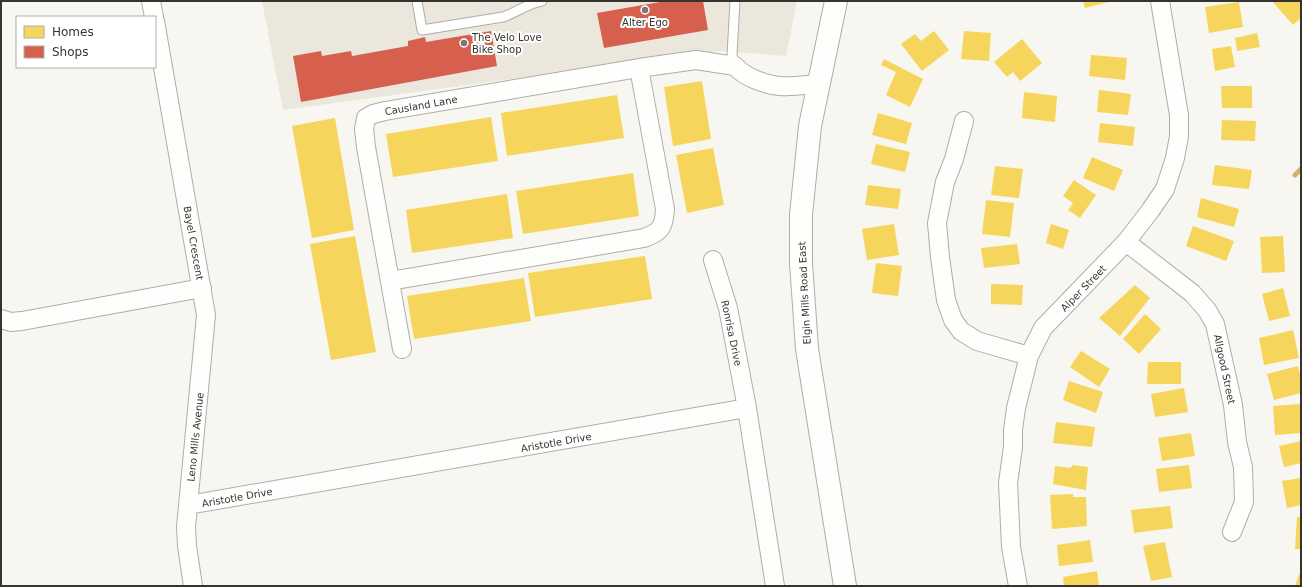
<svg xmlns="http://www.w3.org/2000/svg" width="1302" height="587" viewBox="0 0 1302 587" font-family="'DejaVu Sans',sans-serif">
  <rect width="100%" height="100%" fill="#f8f6f1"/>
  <path fill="#ebe7dc" d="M262,1H797L786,56L720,51L283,110Z"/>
  <path fill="#f6d55c" d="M1083,1H1109V2L1085,8Z
    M1272,1H1301V18L1293,25Z
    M1239,2L1243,27L1209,33L1205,7Z
    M934,31L949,50L922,71L901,44L915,34L921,41Z
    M964,31L991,33L989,61L961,59Z
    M1257,33L1260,47L1237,51L1235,38Z
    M1022,39L1042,63L1020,81L1013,72L1007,77L994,62Z
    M1231,46L1235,67L1215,71L1212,49Z
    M1091,55L1127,58L1125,80L1089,76Z
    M884,59L923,79L910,107L886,95L896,72L881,65Z
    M702,81L711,139L673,146L664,87Z
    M1221,86H1252V108H1222Z
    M1099,90L1131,94L1128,115L1097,112Z
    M1024,92L1057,96L1055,122L1022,118Z
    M617,95L624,138L507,156L501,113Z
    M878,113L912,123L906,144L872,135Z
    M491,117L498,161L393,177L386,134Z
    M335,118L354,230L312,238L292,126Z
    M1222,120L1256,121L1255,141L1221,140Z
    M1100,123L1135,127L1133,146L1098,142Z
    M876,144L910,152L905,172L871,164Z
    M713,148L724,205L687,213L676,155Z
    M1092,157L1123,170L1114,191L1083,178Z
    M1215,165L1252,170L1249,189L1212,185Z
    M995,166L1023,169L1019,198L991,195Z
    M633,173L639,216L523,234L516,191Z
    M1074,180L1096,195L1080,218L1068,210L1073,203L1063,196Z
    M868,185L901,189L898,209L865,205Z
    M507,194L513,238L412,253L406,210Z
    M1201,198L1239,209L1234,227L1197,217Z
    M986,200L1014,203L1010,237L982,234Z
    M894,224L899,255L867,260L862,229Z
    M1051,224L1069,230L1063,249L1046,243Z
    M1193,226L1234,241L1226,261L1186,246Z
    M355,236L376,352L331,360L310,244Z
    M1283,236L1285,272L1262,273L1260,237Z
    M1017,244L1020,264L984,268L981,248Z
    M645,256L652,299L535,317L528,273Z
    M876,263L902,266L898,296L872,293Z
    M524,278L531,321L414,339L407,296Z
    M991,284L1023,285L1022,305L991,304Z
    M1135,285L1150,298L1120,336L1099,318Z
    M1283,288L1290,316L1269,321L1262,294Z
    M1145,314L1161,329L1139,354L1123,339Z
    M1293,330L1299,358L1264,365L1259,338Z
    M1081,351L1110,369L1099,387L1070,367Z
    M1148,362H1181V384H1147Z
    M1298,366L1301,379V393L1274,400L1267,374Z
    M1069,381L1103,392L1096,413L1063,400Z
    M1184,388L1188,412L1155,417L1151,394Z
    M1301,404V433L1275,435L1273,406Z
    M1056,422L1095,427L1092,447L1053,443Z
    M1191,433L1195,456L1162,461L1158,438Z
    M1301,441V463L1284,467L1279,446Z
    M1072,465L1088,467L1086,490L1053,484L1055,466L1071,468Z
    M1189,465L1192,488L1159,492L1156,469Z
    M1301,478V505L1287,508L1282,481Z
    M1073,494V497H1086L1087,526L1052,529L1050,495Z
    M1170,506L1173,528L1134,533L1131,510Z
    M1297,517H1301V549H1295Z
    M1090,540L1093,562L1059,566L1057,545Z
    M1165,542L1172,577L1151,581L1143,546Z
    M1301,569V586H1295Z
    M1097,571L1099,586H1064L1063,577Z"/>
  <path fill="#d6604d" d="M666,1H703L708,30L604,48L597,13Z
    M491,31L497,66L301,102L293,56L321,51L322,56L351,51L352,56L408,46V41L425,37L426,42Z"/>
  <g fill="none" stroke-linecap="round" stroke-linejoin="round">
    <path stroke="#d2b46d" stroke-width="5" d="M1295,175L1301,169"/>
    <defs>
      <path id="lane" d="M417,1L422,30L503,17C516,13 528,3 542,1
        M735,66L732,55L735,1"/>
      <path id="street" d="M151,1L154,17
        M155,21L206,315L186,527L187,546L193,586
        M964,121L954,159L945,182L937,223L940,257L946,300L953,320L961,331L977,341L1029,356
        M1126,242L1192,293L1207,310L1215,324L1233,405L1237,442L1243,467L1244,502L1232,532
        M713,260L728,308L747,408L775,586
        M390,281L644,238C661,232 664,227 665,209L639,68
        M1,319L11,322L22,321L202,288
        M402,349L366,147L364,129L366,118L373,114L385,111L639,68L696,60L735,66C744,77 766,85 780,86C792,87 805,85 818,84
        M188,505L747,408
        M1018,586L1011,547L1008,483L1013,447V430L1016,408L1029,356L1043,328L1126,242L1150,211L1165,189L1175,158L1179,136V115L1160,1"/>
      <path id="secondary" d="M836,1L810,126L801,215V263L807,349L845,586"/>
    </defs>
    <use href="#lane" stroke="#aeada9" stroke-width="11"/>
    <use href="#street" stroke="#aeada9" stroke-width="20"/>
    <use href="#secondary" stroke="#aeada9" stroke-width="24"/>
    <use href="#lane" stroke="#fefefd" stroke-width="9"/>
    <use href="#street" stroke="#fefefd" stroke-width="18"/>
    <use href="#secondary" stroke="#fefefd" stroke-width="22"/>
  </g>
  <g fill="#797874" stroke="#fff" stroke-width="1.5">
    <circle cx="645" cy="10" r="4"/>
    <circle cx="464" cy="43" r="4"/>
  </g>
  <g text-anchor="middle" stroke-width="4" stroke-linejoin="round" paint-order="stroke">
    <g font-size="10" fill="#353430" stroke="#fff">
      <text x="645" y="26">Alter Ego</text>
      <text x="472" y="41" text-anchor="start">The Velo Love<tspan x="472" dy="12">Bike Shop</tspan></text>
    </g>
    <g font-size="10" fill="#353430" stroke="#fff">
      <text transform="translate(421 105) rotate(-10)" y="4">Causland Lane</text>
      <text transform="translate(194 243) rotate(80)" y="4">Bayel Crescent</text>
      <text transform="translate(1083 288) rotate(-46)" y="4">Alper Street</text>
      <text transform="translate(804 293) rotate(-93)" y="4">Elgin Mills Road East</text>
      <text transform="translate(732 333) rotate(78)" y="4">Ronrisa Drive</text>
      <text transform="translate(1225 369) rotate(78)" y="4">Allgood Street</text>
      <text transform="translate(195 437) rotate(-84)" y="4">Leno Mills Avenue</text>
      <text transform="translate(556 442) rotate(-10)" y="4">Aristotle Drive</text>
      <text transform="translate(237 497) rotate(-10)" y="4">Aristotle Drive</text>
    </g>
  </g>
  <rect width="1302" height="587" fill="none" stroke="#353430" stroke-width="4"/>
  <rect x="16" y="16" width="140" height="52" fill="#ffffff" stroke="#aeaeac"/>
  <rect x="24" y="26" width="20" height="12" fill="#f6d55c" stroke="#aeaeac"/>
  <text x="52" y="36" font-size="12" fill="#353430">Homes</text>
  <rect x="24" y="46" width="20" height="12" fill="#d6604d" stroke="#aeaeac"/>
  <text x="52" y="56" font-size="12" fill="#353430">Shops</text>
</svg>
